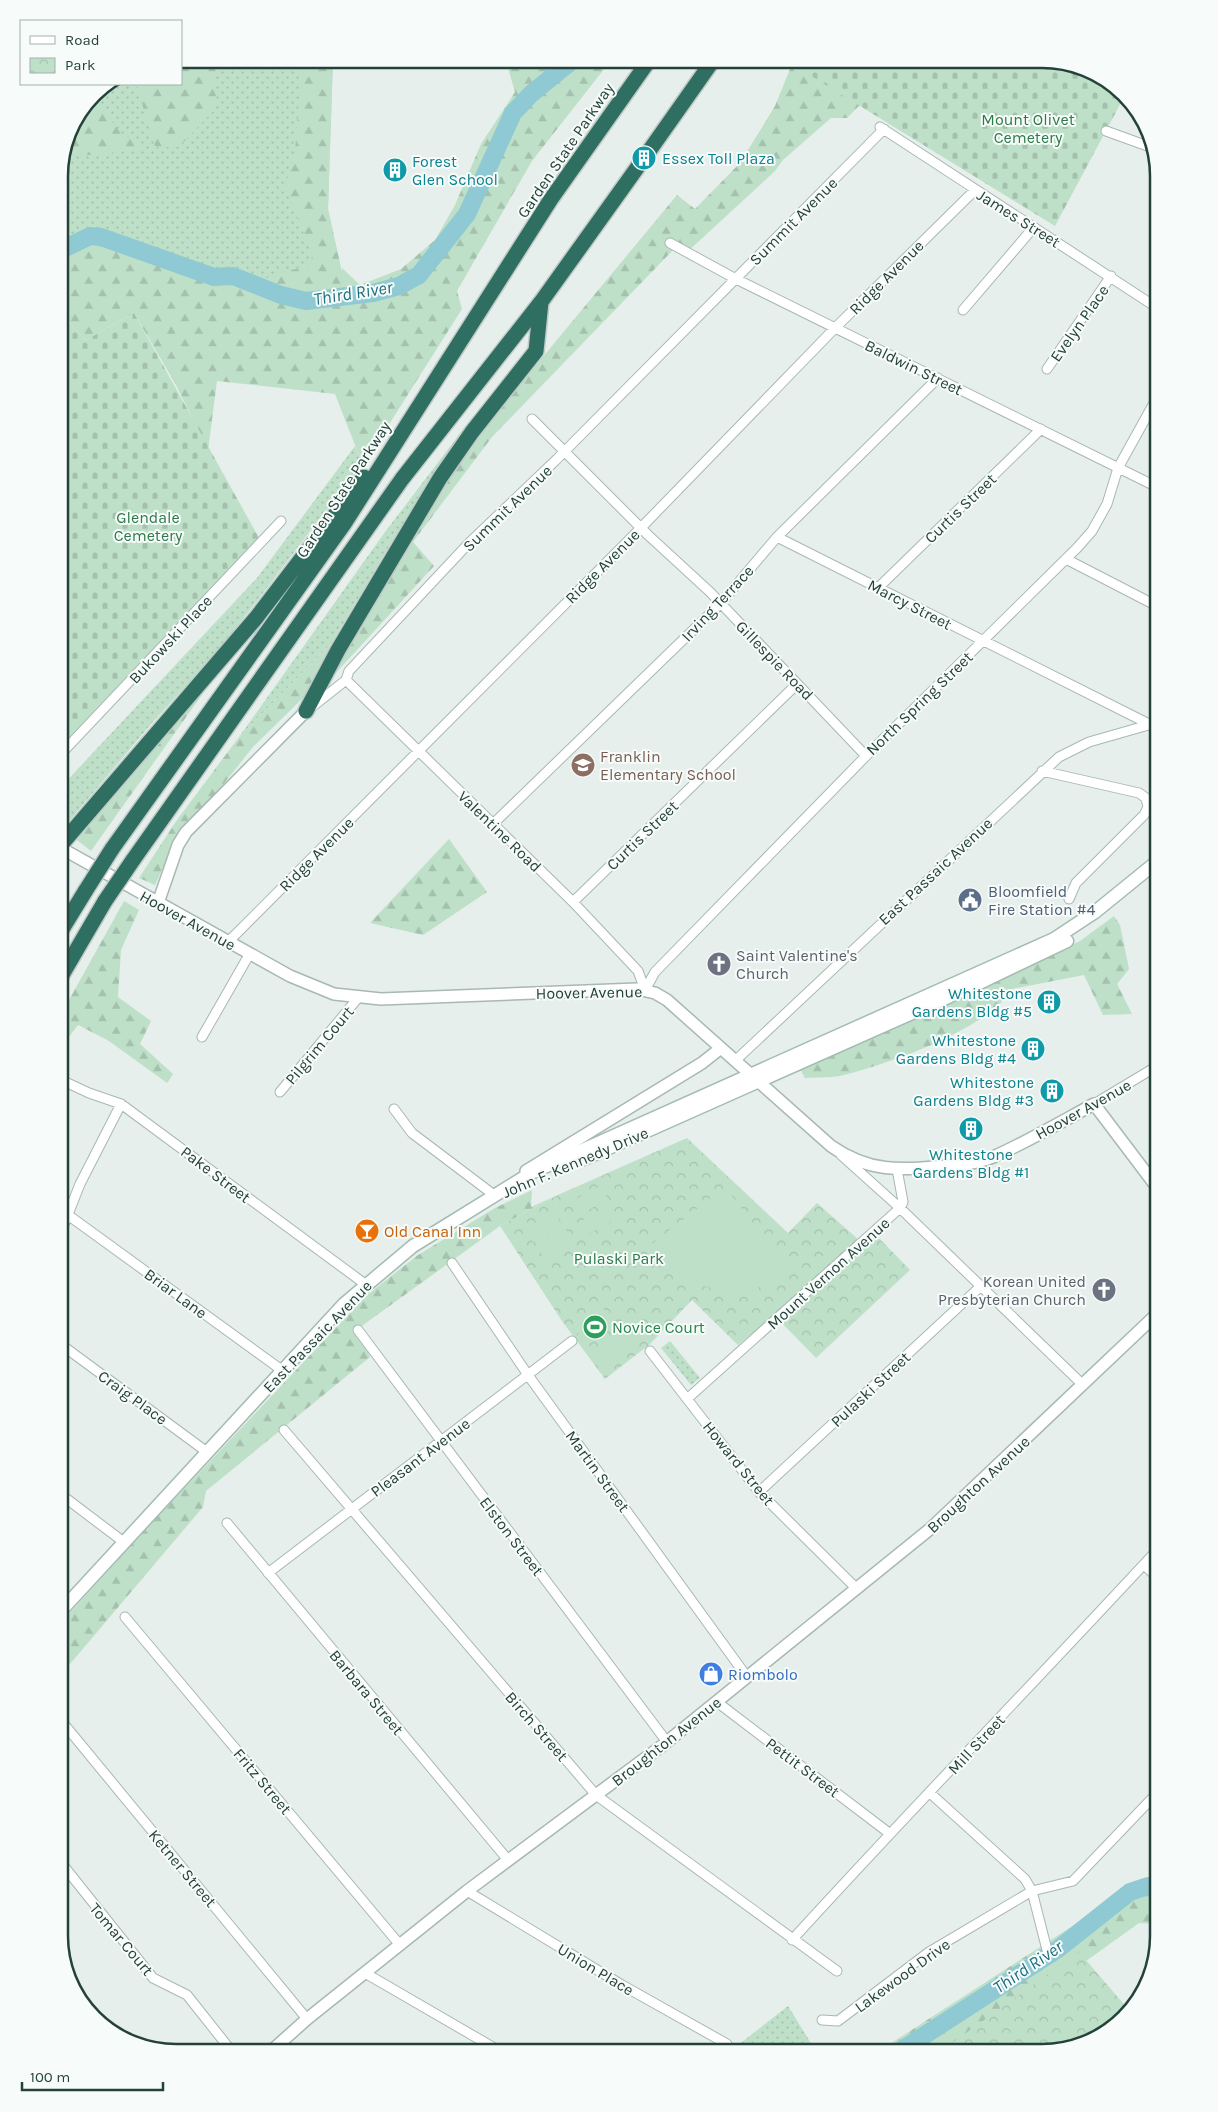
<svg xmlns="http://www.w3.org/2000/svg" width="1218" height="2112" viewBox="0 0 1218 2112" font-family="Karla,sans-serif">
  <defs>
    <pattern id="grass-dots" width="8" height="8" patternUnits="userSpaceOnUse" patternTransform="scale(1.25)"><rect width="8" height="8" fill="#bfe0c8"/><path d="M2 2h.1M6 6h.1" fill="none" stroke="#a4c1ad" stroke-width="1.8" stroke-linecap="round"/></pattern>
    <pattern id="forest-firs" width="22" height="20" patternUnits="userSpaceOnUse" patternTransform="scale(1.25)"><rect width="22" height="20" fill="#bfe0c8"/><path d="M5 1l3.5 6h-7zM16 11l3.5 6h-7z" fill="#a4c1ad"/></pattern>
    <pattern id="cemetery-stones" width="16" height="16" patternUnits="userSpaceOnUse" patternTransform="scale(1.25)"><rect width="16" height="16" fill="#bfe0c8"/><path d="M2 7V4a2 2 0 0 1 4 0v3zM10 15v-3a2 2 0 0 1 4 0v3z" fill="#a4c1ad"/></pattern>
    <pattern id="park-crowns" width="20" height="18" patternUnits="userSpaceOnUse" patternTransform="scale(1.25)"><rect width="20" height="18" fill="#bfe0c8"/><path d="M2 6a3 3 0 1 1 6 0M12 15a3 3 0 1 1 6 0" fill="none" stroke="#a4c1ad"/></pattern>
  </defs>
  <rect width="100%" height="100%" fill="#e6efeb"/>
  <path fill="url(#grass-dots)" d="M181,59H333L328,209L344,284L255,286L234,276L214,277L137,249L90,236L59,251V168L68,131L93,93L107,84H181Z
    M468,423L391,543L331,644L239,737L385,532Z
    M355,446L362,463L224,644L152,723L59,833V789L257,578Z
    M670,1341L700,1378L691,1385L661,1348Z
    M788,2006L817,2053H728Z"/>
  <path fill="url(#forest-firs)" d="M181,59H215L216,108L185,141L175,148L155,146L136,84H181Z
    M302,59H333L328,209L342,272V268L360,285L401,269L435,240L455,205L481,144L515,92L508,68L524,59H612L532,161L457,291L462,309L388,426L362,463L335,394L217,381L208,450L176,385L134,313L86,340L59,312V251L90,236L137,249L214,277L233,276L255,286L275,273L311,266L312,254L285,186L295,152Z
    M794,59H814L863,102L847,118H831L783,160L775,171L685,254L675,248L492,437L413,542L434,566L334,675L333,671L450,469L677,195L695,209L740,163L775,106Z
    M107,84L100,105L120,132L146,149L90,155L63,153C69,126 83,99 107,84Z
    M331,644L304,697L253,747L218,791L182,826L155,885L139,878L177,820L239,737Z
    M216,675L91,851L77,840L151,748Z
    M449,839L487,892L423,935L370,923Z
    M124,901L139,910L121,950L118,997L151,1021L140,1044L173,1074L167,1083L109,1041L78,1025L59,1050V1018Z
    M1114,916L1120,925L1129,969L1117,984L1132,1014L1103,1015L1084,975L1012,989C987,1030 886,1065 840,1076C829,1078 816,1077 805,1078L800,1069L1020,971L1080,941Z
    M532,1190L531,1207L560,1194L500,1226L359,1328L370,1357L206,1491L203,1507L59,1677V1625L145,1530L367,1295L418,1255L495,1208Z
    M1145,1879L1159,1882V1924L1139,1923L958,2053H876Z"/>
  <path fill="url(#cemetery-stones)" d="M798,59H1050L1107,79L1124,97L1055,226L795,66Z
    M59,312L86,340L134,313L259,538L59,748Z"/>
  <path fill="url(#park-crowns)" d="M687,1138L788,1233L817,1203L859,1240L880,1239L910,1270L816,1358L774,1315L738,1345L692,1300L650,1344L605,1379L562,1321L500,1226L560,1194Z
    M1079,1952L1129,2010L1094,2041L1042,2053H938Z"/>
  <path fill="#bfe0c8" d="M600,1186L608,1199L578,1216L570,1202Z
    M720,1191L729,1192L789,1270L774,1281L744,1294L688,1283L655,1261L648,1247Z
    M610,1204L618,1217L589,1234L581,1221Z
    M554,1212L562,1225L533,1242L525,1229Z
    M566,1230L574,1243L545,1260L537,1246Z
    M603,1308L616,1325L587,1346L575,1329Z
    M620,1330L633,1347L605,1368L592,1351Z"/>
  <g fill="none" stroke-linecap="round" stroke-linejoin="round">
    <path stroke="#8ec9d4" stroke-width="18" d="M59,251L90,236L101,237L214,277L233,276L281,295L306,301L373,293L399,286L419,275L467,214L513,113L531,94L574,59
      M897,2053L1058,1949L1130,1892L1148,1886L1159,1887"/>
    <defs>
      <path id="minor" d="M880,127L1159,309
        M1106,131L1153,148
        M670,243L736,279L1159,488
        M963,310L1034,227
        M1047,369L1111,276
        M532,419L648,535L710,592L866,756
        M777,537L1151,725
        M1066,559L1159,607
        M879,587L1041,429
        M346,680L573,902L638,971L645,990
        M312,707L346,680L349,671L469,543L557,459L884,129
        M59,756L281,521
        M1042,771L1139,793L1146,798L1148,807L1144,815L1076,883L1069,899
        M493,824L721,603L777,537L938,378
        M573,902L797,684
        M228,942L633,536L835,328L975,190
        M645,990L655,972L866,756L1077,548L1092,531L1107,504L1118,468L1159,394
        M202,1037L249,955
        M736,1060L1059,757L1089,742L1159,722
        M59,1079L89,1093L121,1104L365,1284
        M280,1092L358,998
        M1094,1104L1159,1065
        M394,1109L412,1133L494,1195
        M841,1155L900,1208L1082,1384
        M68,1215L283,1371
        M59,1237L80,1184L121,1104
        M452,1263L528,1375L747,1677
        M358,1330L667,1742
        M59,1343L207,1452
        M650,1351L759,1492L857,1589
        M687,1399L900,1208L903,1202L897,1169
        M284,1430L596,1795L837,1971
        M759,1492L981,1286
        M59,1493L125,1543
        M227,1523L508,1860
        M1144,1565L1159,1579
        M268,1573L572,1341
        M125,1617L400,1945
        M717,1702L889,1833
        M59,1718L307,2019
        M930,1793L1025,1879L1032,1891L1073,1881L1159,1791
        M59,1860L153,1978L187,1995L233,2053
        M467,1891L622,1985L727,2044
        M792,1940C913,1807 1038,1679 1159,1548
        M365,1973L503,2053
        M822,2020L838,2021L929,1952L1032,1891L1047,1950"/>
      <path id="tertiary" d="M59,847L290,976L334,994L381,999L637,989L655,993L667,1000L831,1146C870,1173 900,1170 944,1166C960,1164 977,1164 993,1157C1027,1142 1061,1122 1094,1104L1159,1190
        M158,903L178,845L186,832L306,711
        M526,1171L702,1063L721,1048
        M269,2053L307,2019L467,1891L663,1745L930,1529L1159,1312"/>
      <path id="secondary" d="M584,1159L975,985L1067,941
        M59,1613L344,1304L413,1246L531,1173L1054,939L1095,912L1159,860"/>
      <path id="motorway" d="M647,154L714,59
        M306,711L338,650L440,478L472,432L536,351L541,302
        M59,847L256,618L364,477
        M112,849L344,524L551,199L650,59
        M133,860L402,479L541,302L642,161
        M59,934L86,890
        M59,980L105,901"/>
    </defs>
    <use href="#minor" stroke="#a8b8b2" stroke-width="11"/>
    <use href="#tertiary" stroke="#a8b8b2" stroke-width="14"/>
    <use href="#secondary" stroke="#a4bbb3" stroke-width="15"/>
    <use href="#motorway" stroke="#c2cac8" stroke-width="18"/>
    <use href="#minor" stroke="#fff" stroke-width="9"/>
    <use href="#tertiary" stroke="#fff" stroke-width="11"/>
    <use href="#secondary" stroke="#fff" stroke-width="12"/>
    <use href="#motorway" stroke="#2f6f62" stroke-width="15"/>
    <defs>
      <path id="motorway-bridge" d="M86,890L112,849
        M105,901L133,860"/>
    </defs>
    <use href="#motorway-bridge" stroke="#c2cac8" stroke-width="18" stroke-linecap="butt"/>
    <use href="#motorway-bridge" stroke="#2f6f62" stroke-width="15"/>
  </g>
  <defs>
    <symbol id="building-disc" viewBox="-11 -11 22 22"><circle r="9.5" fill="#0f9aa8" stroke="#f7fbf9"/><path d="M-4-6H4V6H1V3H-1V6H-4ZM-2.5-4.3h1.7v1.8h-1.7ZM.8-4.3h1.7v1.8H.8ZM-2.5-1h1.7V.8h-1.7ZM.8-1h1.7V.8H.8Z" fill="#fff"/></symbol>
    <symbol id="school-disc" viewBox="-11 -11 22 22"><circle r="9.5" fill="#8d6e63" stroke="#f7fbf9"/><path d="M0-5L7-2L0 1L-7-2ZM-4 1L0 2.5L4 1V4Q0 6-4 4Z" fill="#fff"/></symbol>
    <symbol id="civic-disc" viewBox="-11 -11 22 22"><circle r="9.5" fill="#5c6f8a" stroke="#f7fbf9"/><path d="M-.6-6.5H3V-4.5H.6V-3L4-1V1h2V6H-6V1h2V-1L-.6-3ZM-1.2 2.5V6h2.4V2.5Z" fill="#fff"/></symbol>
    <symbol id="church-disc" viewBox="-11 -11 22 22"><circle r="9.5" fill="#6b7280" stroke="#f7fbf9"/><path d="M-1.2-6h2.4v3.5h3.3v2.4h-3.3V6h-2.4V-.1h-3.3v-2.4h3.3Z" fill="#fff"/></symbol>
    <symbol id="bar-disc" viewBox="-11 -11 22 22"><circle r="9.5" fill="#e8710a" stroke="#f7fbf9"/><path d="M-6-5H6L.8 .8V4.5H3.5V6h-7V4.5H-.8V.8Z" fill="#fff"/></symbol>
    <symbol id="stadium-disc" viewBox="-11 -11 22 22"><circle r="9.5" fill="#2e9e5b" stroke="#f7fbf9"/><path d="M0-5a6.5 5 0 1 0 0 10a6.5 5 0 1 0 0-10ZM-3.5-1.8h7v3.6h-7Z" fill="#fff"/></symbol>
    <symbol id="shop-disc" viewBox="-11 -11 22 22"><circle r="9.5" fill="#3f7fe0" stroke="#f7fbf9"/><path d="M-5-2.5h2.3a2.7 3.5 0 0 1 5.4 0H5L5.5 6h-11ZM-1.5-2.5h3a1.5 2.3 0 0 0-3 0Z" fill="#fff"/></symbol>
  </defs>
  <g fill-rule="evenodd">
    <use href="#building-disc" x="630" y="144" width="28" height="28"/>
    <use href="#building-disc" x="381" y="156" width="28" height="28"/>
    <use href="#school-disc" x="569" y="751" width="28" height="28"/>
    <use href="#civic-disc" x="956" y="886" width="28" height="28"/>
    <use href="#church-disc" x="705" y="950" width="28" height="28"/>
    <use href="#building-disc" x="1035" y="988" width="28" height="28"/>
    <use href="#building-disc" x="1019" y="1035" width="28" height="28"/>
    <use href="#building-disc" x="1038" y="1077" width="28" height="28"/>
    <use href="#building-disc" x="957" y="1115" width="28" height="28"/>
    <use href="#bar-disc" x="353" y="1217" width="28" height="28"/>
    <use href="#church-disc" x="1090" y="1276" width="28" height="28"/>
    <use href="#stadium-disc" x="581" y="1313" width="28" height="28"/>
    <use href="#shop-disc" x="697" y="1660" width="28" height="28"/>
  </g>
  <g text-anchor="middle" stroke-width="4" stroke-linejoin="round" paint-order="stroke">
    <g font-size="16" fill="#2d7a4b" stroke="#f7fbf9">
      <text x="1028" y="125">Mount Olivet<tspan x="1028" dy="18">Cemetery</tspan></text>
      <text x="148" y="523">Glendale<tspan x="148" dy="18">Cemetery</tspan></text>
      <text x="619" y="1264">Pulaski Park</text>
    </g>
    <g font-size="16" fill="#24423a" stroke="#f7fbf9">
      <text transform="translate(565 150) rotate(-56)" y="6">Garden State Parkway</text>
      <text transform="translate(1019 218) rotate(32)" y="6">James Street</text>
      <text transform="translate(793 221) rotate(-45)" y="6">Summit Avenue</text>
      <text transform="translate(886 277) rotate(-45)" y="6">Ridge Avenue</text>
      <text transform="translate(1079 323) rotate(-55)" y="6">Evelyn Place</text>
      <text transform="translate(914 367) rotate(26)" y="6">Baldwin Street</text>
      <text transform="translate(343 489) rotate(-57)" y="6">Garden State Parkway</text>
      <text transform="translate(507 508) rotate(-44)" y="6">Summit Avenue</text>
      <text transform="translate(960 508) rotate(-44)" y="6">Curtis Street</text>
      <text transform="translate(602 566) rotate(-45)" y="6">Ridge Avenue</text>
      <text transform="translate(717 603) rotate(-47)" y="6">Irving Terrace</text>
      <text transform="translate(910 604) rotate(27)" y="6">Marcy Street</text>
      <text transform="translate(170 639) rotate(-47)" y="6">Bukowski Place</text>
      <text transform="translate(775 660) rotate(46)" y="6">Gillespie Road</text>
      <text transform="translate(919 703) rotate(-44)" y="6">North Spring Street</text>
      <text transform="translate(500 831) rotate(44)" y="6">Valentine Road</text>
      <text transform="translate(642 835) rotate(-44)" y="6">Curtis Street</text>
      <text transform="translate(316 854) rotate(-45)" y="6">Ridge Avenue</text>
      <text transform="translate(935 871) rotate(-43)" y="6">East Passaic Avenue</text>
      <text transform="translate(188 920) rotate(29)" y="6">Hoover Avenue</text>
      <text transform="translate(589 992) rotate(-1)" y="6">Hoover Avenue</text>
      <text transform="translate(319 1045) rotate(-50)" y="6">Pilgrim Court</text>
      <text transform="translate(1083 1109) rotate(-29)" y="6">Hoover Avenue</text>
      <text transform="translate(575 1162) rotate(-23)" y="6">John F. Kennedy Drive</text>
      <text transform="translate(216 1174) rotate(37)" y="6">Pake Street</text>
      <text transform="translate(828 1273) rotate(-42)" y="6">Mount Vernon Avenue</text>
      <text transform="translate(176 1293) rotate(36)" y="6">Briar Lane</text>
      <text transform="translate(317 1336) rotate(-46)" y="6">East Passaic Avenue</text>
      <text transform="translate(870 1389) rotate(-43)" y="6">Pulaski Street</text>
      <text transform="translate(133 1397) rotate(36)" y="6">Craig Place</text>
      <text transform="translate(420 1457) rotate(-37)" y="6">Pleasant Avenue</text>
      <text transform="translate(739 1463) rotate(51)" y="6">Howard Street</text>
      <text transform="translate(598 1471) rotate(54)" y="6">Martin Street</text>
      <text transform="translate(978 1484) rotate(-43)" y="6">Broughton Avenue</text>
      <text transform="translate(512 1536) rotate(53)" y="6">Elston Street</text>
      <text transform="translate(367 1692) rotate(50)" y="6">Barbara Street</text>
      <text transform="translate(537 1726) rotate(49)" y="6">Birch Street</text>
      <text transform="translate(666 1741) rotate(-38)" y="6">Broughton Avenue</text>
      <text transform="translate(976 1744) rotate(-47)" y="6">Mill Street</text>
      <text transform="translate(803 1767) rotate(37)" y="6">Pettit Street</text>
      <text transform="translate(263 1781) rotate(50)" y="6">Fritz Street</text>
      <text transform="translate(183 1868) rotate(50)" y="6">Ketner Street</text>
      <text transform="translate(122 1939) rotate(50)" y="6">Tomar Court</text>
      <text transform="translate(596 1969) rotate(31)" y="6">Union Place</text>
      <text transform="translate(902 1975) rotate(-36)" y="6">Lakewood Drive</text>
    </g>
    <g font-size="16" fill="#0d838f" stroke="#f7fbf9" text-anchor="end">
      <text x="662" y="164" text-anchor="start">Essex Toll Plaza</text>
      <text x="412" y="167" text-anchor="start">Forest<tspan x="412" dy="18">Glen School</tspan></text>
      <text x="1032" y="999">Whitestone<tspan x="1032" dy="18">Gardens Bldg #5</tspan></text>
      <text x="1016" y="1046">Whitestone<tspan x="1016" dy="18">Gardens Bldg #4</tspan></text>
      <text x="1034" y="1088">Whitestone<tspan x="1034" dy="18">Gardens Bldg #3</tspan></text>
      <text x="971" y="1160" text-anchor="middle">Whitestone<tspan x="971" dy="18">Gardens Bldg #1</tspan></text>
    </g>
    <g font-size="16" fill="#785e54" stroke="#f7fbf9" text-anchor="start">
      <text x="600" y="762">Franklin<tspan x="600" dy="18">Elementary School</tspan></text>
    </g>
    <g font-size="16" fill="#4e5e75" stroke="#f7fbf9" text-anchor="start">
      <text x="988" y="897">Bloomfield<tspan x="988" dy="18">Fire Station #4</tspan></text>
    </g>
    <g font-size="16" fill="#5b616d" stroke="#f7fbf9" text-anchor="start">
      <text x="736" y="961">Saint Valentine's<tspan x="736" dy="18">Church</tspan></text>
      <text x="1086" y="1287" text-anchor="end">Korean United<tspan x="1086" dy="18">Presbyterian Church</tspan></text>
    </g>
    <g font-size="16" fill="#c56008" stroke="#f7fbf9" text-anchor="start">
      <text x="384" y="1237">Old Canal Inn</text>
    </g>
    <g font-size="16" fill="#27864d" stroke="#f7fbf9" text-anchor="start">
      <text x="612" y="1333">Novice Court</text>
    </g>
    <g font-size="16" fill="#366cbe" stroke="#f7fbf9" text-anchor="start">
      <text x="728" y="1680">Riombolo</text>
    </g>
    <g font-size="18" font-style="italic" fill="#1c6f80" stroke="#f7fbf9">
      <text transform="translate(353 293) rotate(-9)" y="6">Third River</text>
      <text transform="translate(1028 1967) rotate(-34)" y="6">Third River</text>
    </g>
  </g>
  <path d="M0 0H1218V2112H0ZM176 68H1042A108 108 0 0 1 1150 176V1936A108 108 0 0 1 1042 2044H176A108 108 0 0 1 68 1936V176A108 108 0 0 1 176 68Z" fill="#f7fbf9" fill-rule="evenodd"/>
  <path fill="none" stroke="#24423a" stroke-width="2.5" d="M176 68H1042A108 108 0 0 1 1150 176V1936A108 108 0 0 1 1042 2044H176A108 108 0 0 1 68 1936V176A108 108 0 0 1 176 68Z"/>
  <rect x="20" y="20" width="162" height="65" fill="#f7fbf9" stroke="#a3b1ad"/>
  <rect x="30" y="36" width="25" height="8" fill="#ffffff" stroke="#a3b1ad"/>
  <text x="65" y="45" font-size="15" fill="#24423a">Road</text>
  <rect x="30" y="58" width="25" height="15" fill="url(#park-crowns)" stroke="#a3b1ad"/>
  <text x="65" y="70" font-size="15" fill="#24423a">Park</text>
  <path d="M22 2082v8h141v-8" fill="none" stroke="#24423a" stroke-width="2.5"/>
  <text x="30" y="2082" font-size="15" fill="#24423a" stroke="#f7fbf9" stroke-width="4" paint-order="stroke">100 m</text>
</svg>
